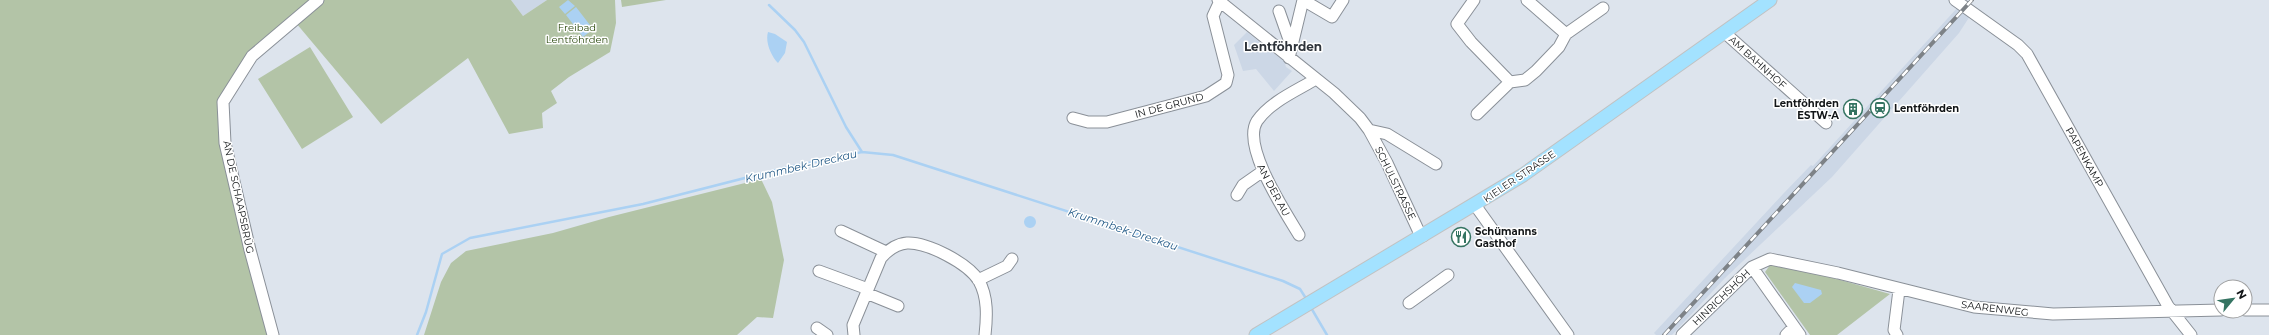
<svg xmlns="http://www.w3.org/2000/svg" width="2269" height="335" viewBox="0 0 2269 335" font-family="Montserrat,sans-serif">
  <rect width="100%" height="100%" fill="#dde4ed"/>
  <path fill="#ccd7e6" d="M511,0H547L523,16Z
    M1958,7L1970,16L1959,33L1832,177L1725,278L1672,335H1656L1654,333L1783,194L1811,165L1813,166Z
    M1247,32L1284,61L1286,67L1292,71L1274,91L1256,69L1243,71L1234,45Z"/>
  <path fill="#b3c4a7" d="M0,0H310L248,53L219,98L244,249L267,335H0Z
    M324,0H511L523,16L547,0H615L616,23L610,52L569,77L551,91L557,103L542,113L543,128L509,134L468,58L381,124L296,23Z
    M621,0H666L622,7Z
    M310,47L353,117L302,149L258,79Z
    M761,179L772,202L784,260L773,318L757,317L737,335H424L441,282L451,263L466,251L553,233L609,217Z
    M1773,261L1890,294L1837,335H1810L1765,272Z"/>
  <path fill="#abd1f3" d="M568,0L575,6L565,14L559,7Z
    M576,7L593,29L583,37L566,15Z
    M768,32L775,34L787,42L785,53L778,63C771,56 765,42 768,32Z
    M1024 222a6 6 0 1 1 12 0a6 6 0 1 1-12 0Z
    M1795,283L1821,290L1822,294L1810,303H1804L1792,287Z"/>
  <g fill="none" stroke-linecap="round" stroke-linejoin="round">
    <path stroke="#abd1f3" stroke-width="2.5" d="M769,5L795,30L804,42L846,127L862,152
      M1310,306L1327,335
      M417,335L426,312L442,254L470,238L643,204L784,168L862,152L893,155L1283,281L1300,289L1307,300"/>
    <defs>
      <path id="minor" d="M1218,0L1334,93L1360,118L1369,130L1387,163L1419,232L1423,236
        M1303,0L1332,17L1343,0
        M1474,0L1457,24L1471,42L1510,82
        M1955,0L2018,45L2027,54L2168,306L2191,335
        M1279,11L1292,48
        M1725,33L1826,123
        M1566,34L1603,8
        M1289,58L1303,0
        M1477,114L1510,82L1525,80L1536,71L1559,47L1566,34L1527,0
        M1073,118L1088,122H1107L1206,96L1226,83L1228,75L1213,16L1220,1
        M1369,130L1387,134L1436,164
        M1237,195L1243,185L1263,171
        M1475,205L1568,335
        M841,231L886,252
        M1299,235C1286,213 1241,146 1257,121C1270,102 1296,91 1316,79
        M1752,267L1800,335
        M819,271L868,289
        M978,280L1007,266L1012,259
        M866,293L898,306
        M1409,303L1448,275
        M2245,310H2269
        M817,328L827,335
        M273,335L250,250L225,143L223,102L252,56L318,0
        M854,335L853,325L881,258C887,251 896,244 907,243C927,242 968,263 979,281C988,297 987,317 985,335
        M1682,335L1752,267L1770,259L1838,273L1974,307L2053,314L2221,310
        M1786,335L1794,327
        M1897,335L1894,330L1899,290"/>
      <path id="major" d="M1256,335L1523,175L1770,0"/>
    </defs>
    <use href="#minor" stroke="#8a9098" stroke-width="13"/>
    <use href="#major" stroke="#c1c2c3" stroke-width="15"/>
    <use href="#minor" stroke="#fff" stroke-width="11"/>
    <use href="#major" stroke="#a3e2ff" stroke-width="13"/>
    <defs>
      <path id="rail" d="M1664,335L1972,0"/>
    </defs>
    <use href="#rail" stroke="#7d8287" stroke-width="4"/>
    <use href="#rail" stroke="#fff" stroke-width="2.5" stroke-dasharray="8" stroke-linecap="butt"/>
  </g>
  <defs>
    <symbol id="station-ring" viewBox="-11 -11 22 22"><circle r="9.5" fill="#fff" stroke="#357462" stroke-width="1.5"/><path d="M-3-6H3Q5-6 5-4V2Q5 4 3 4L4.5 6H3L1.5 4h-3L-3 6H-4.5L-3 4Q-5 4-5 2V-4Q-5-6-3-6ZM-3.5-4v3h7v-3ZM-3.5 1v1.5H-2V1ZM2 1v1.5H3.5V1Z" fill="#357462"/></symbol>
    <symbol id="building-ring" viewBox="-11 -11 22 22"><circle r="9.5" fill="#fff" stroke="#357462" stroke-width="1.5"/><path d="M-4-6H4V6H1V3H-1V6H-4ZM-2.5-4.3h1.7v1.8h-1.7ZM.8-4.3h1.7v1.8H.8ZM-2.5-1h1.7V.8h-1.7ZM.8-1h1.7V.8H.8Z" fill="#357462"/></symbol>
    <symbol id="restaurant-ring" viewBox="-11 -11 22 22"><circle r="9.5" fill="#fff" stroke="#357462" stroke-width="1.5"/><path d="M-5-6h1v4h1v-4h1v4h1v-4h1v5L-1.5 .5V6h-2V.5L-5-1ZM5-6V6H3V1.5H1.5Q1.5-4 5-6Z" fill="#357462"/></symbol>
  </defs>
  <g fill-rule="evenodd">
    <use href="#station-ring" x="1869" y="97" width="22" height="22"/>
    <use href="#building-ring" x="1842" y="98" width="22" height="22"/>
    <use href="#restaurant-ring" x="1450" y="226" width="22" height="22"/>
  </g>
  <g text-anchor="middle" stroke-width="3" stroke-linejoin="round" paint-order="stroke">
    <g font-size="10" fill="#2b490e" stroke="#fff">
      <text x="577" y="31">Freibad<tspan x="577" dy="12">Lentföhrden</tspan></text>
    </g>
    <g font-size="10" fill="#121517" stroke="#fff">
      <text transform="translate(1758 62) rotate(42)" y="4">AM BAHNHOF</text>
      <text transform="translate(1169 105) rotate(-15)" y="4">IN DE GRUND</text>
      <text transform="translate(2085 157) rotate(61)" y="4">PAPENKAMP</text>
      <text transform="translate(1519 176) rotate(-34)" y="4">KIELER STRASSE</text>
      <text transform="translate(1396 183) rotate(64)" y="4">SCHULSTRASSE</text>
      <text transform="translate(1274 190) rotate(62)" y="4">AN DER AU</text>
      <text transform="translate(239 197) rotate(78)" y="4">AN DE SCHAAPSBRÜG</text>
      <text transform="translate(1721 297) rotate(-44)" y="4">HINRICHSHÖH</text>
      <text transform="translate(1995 308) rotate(7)" y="4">SAARENWEG</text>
    </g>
    <g font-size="10" font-weight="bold" fill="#121517" stroke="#fff" text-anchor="start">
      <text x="1839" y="107" text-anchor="end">Lentföhrden<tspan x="1839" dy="12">ESTW-A</tspan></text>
      <text x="1894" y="112">Lentföhrden</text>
      <text x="1475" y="235">Schümanns<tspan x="1475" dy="12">Gasthof</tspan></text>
    </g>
    <g font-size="11" font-style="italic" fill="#235a87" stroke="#fff">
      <text transform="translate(801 166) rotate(-13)" y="4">Krummbek-Dreckau</text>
      <text transform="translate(1123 229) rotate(18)" y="4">Krummbek-Dreckau</text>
    </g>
    <g font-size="12" font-weight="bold" fill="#2e333a" stroke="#fff">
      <text x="1283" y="51">Lentföhrden</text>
    </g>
  </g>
  <g transform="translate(2233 299) rotate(61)"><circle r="19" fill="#ffffff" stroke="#a0a1a2"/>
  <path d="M0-3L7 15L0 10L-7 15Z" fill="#357462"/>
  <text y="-6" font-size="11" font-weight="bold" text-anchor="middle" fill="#121517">N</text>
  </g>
</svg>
